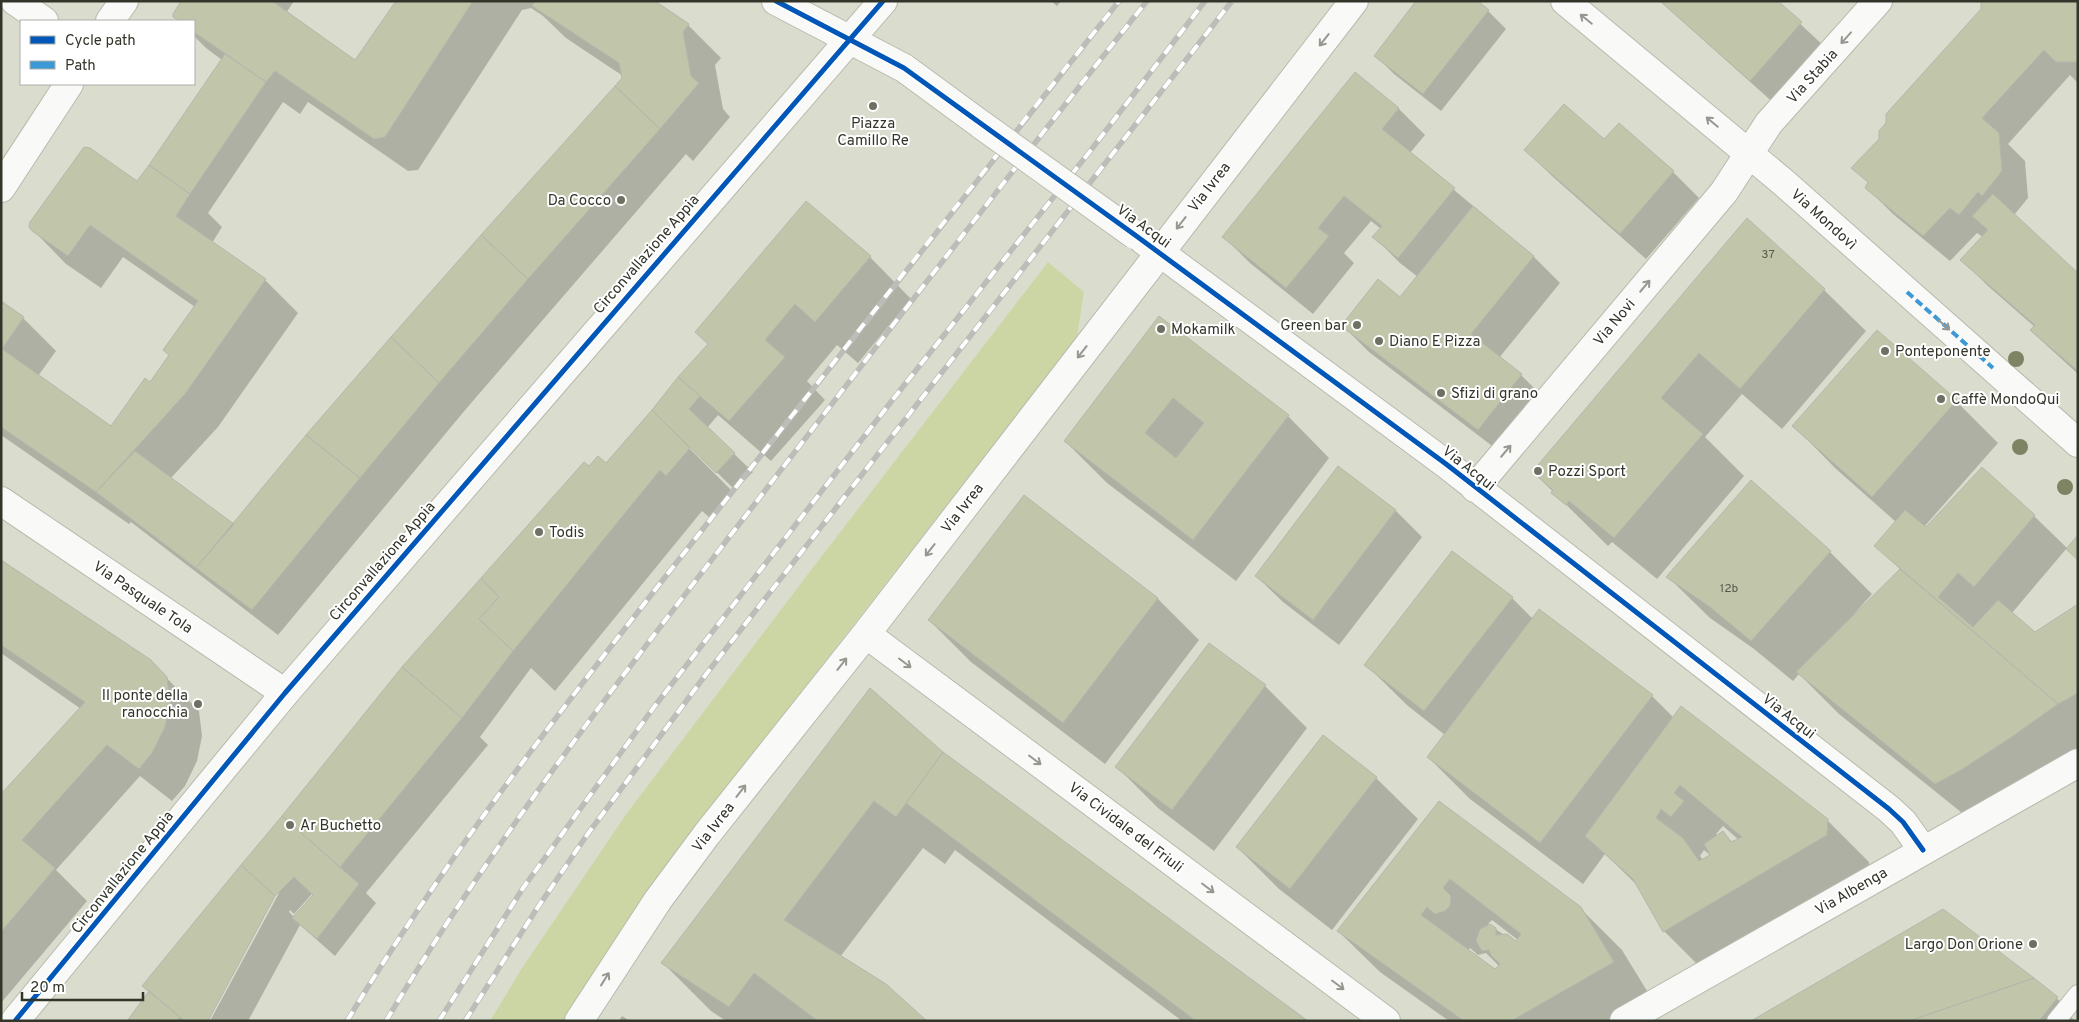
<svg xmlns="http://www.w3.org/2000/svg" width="2079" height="1022" viewBox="0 0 2079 1022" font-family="Overpass,sans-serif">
  <rect width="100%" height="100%" fill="#daddcd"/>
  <path fill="#ccd6a5" d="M1048,262L1084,292L1077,337L699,824L568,1021H490L522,968L627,813L808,574Z"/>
  <path fill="#0003" fill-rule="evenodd" d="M183,1H294L286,13L355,61L398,1H652L688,25L721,58L715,65L723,109L730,117L693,161L686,154L466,409L278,635L131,522L129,524L1,435V304L23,318L56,351L38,376L112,428L150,384L170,356L195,307L123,257L101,288L66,264L33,230L138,183L222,60L206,48L194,36V21H179L173,15ZM531,8L543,16L566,38L623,76V78L234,525L171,478L218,427L298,313L265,280L212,243L222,227L208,213L283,102L300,114L308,102L408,171L418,170L522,10Z
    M1051,1H1061L1057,6Z
    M1660,1H1776L1827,49L1777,106Z
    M1983,1H2078V83L2070,75L2008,144L2025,161L2028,198L2014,215L2078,274V374L2031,331L2035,327L1988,286L1962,260L1983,237L1977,233L1950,261L1893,214L1867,188L1869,183L1853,168L1880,139L1983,9L1981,3Z
    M1488,11L1506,29L1441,111L1394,74L1376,56Z
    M1355,74L1399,109L1425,135L1410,153L1534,257L1560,283L1499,358L1521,375L1547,401L1504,455L1369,352L1343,326L1400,299L1418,277L1400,263L1374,237L1381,229L1371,221L1344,253L1354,263L1313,314L1250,263L1224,237Z
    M1619,124L1673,172L1699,198L1646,259L1552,176L1526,150L1604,141Z
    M1747,220L1824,290L1866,331L1782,429L1742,394L1705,437L1744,476L1657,579L1612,542L1608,546L1533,472Z
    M870,257L911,299L858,363L837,345L807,381L825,400L771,461L718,415L707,428L753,472L735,490L688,444L686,445L731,490L709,517L702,511L555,691L531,668L480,737L488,745L366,893L376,903L335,956L300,925L248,1021H210L279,893L276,892L207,1021H129L150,991L144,985L283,817L589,468L606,465L709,344ZM312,894L314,896L294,917L289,912L290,910L294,914Z
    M1160,318L1288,416L1329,458L1236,581L1107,483L1065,441Z
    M1877,332L1956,401L1998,443L1924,527L1926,528L2034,516L2067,548L2012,613L2035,634L2078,606V761L1977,825L1839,714L1799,674L1793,681L1754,649L1710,618L1668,577L1751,482L1830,552L1872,594L1855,613L1857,614L1901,570L1876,546L1896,522L1835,468L1794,426Z
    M1339,468L1396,511L1422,537L1339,645L1283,602L1256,576Z
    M1024,496L1158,599L1199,640L1105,764L971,662L929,620Z
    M1,562L150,661L199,711L202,736L197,761L185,786L172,801L140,776L56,870L87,901L1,1003V796L81,709L1,653Z
    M1512,598L1533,619L1652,696L1674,718L1827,820L1869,862L1868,877L1706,973L1664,931L1639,887L1605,854L1583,884L1470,799L1428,757L1445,735L1408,706L1366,665ZM1723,826L1739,840L1733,843L1723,832L1718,836L1716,834ZM1704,850L1711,856L1703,860L1700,856Z
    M1265,686L1307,728L1214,851L1158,808L1117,767Z
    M870,690L942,753L1306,1021H1182L955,850L945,864L923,848L840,957L925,1021H726L711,1011L663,963Z
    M1376,778L1418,819L1332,930L1279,889L1237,847Z
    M1439,802L1580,908L1622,950L1655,1004L1626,1021H1449L1380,972L1338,931ZM1492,920L1518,940L1516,943L1488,924ZM1470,948L1478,955L1486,953L1499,966L1495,971L1468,951Z
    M2033,979L2067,1007L2064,1010L2074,1020L1753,1021Z
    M622,1016L630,1021H619Z"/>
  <path fill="#c1c6ab" stroke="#b4b7aa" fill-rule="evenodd" d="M181,1H272L355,60L396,1H473L385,137L374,139L275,71L266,82L194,32V21H179L173,17V14Z
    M535,1H655L689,24L683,32L691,76L699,83L660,129L615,86L622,78L619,63L532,6Z
    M1416,1H1478L1489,10L1423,94L1374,56Z
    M1660,1H1778L1802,22L1750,81Z
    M1981,1H2078V62H2056L2044,50L1982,118L1999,133L2002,171L1982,196L1978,192L1959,215L1950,208L1923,236L1865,188L1868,182L1851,168L1879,139V131L1886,123V114L1981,9Z
    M225,54L266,82L190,194L149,165Z
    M1355,72L1399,108L1382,129L1455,188L1398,258L1372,237L1382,226L1344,196L1318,228L1329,236L1286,288L1222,237Z
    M615,86L660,129L528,279L481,235Z
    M1564,104L1604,139L1619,123L1674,171L1620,234L1524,150Z
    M84,147L90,148L137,181L149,165L190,194L176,216L266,279L185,394L96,492L1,427V301L24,317L2,349L111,426L145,378L150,382L169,355L163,350L198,301L90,225L68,256L32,231L29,227L30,222Z
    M1993,194L2078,273V371L2030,330L2035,325L1960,260L1988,230L1972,216Z
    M806,201L871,256L815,322L795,304L765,340L785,357L729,421L678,377L708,344L695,332Z
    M1473,206L1534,256L1471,334L1522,374L1478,430L1341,326L1378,279L1400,297Z
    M1747,218L1825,289L1740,389L1699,353L1661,398L1703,434L1614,538L1569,501L1566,505L1551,493L1553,490L1532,472Z
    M481,235L528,279L439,383L391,337Z
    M1159,316L1289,415L1193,540L1064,441ZM1173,398L1204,423L1176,458L1145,433Z
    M1877,330L1957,400L1872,497L1792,426Z
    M391,337L439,383L360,478L306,435Z
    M678,377L700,396L689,409L735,453L716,473L652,410Z
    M652,410L690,448L666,476L660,470L513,651L479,619L499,597L481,578L584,462L589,466L598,456L606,463Z
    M306,435L360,478L252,610L196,568Z
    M135,451L234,524L196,568L96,492Z
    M1338,466L1396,510L1313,620L1255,576Z
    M1982,467L2035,515L1974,587L1958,573L1938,597L1973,627L1998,600L2035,632L2078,604V693L2058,704L1874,546L1905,510L1926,527Z
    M1751,480L1831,551L1751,641L1710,607L1666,577Z
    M1024,495L1158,598L1063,723L928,620Z
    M2078,535V560L2066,549Z
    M1452,551L1513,597L1424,711L1364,665Z
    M1,560L151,660L167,677L170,703L165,727L152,753L139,769L107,745L22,840L55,868L1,932V794L85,702L1,645Z
    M1900,569L2058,704L2013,736L1961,770L1935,784L1796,672Z
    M481,578L499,597L479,619L513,651L462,718L402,667Z
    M1539,609L1653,695L1540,843L1427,757Z
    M1209,643L1266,685L1172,810L1115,767Z
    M402,667L462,718L340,867L282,816Z
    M870,688L943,752L896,817L874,801L784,920L886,984L927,1021H818L754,973L729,1007L661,963Z
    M1681,706L1828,819L1827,835L1663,932L1633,879L1585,836ZM1680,785L1742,837L1731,842L1723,831L1704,844L1710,855L1699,861L1683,838L1656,818L1661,809L1671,817L1684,801L1674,793Z
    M1323,735L1377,777L1290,889L1236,847Z
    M943,752L1308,1021H1196L906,803Z
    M1439,801L1581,907L1614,962L1511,1021H1464L1337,931ZM1450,879L1521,934L1516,941L1507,934L1496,935V928L1490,924L1480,929L1476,941L1482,951L1489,950L1491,955L1500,964L1495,969L1421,915L1427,907L1435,914L1445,911L1450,906L1451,896L1443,888Z
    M282,816L359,884L317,939L292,918L313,895L294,877L275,896L241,865Z
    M241,865L275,896L208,1021H185L142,986Z
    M1943,909L2034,978L1909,1021H1751Z
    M2034,978L2058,997L2039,1021H1909Z
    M149,991L180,1017L176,1021H127Z"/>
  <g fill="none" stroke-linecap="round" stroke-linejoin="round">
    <defs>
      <path id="lane" d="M2056,1021L2078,994"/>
      <path id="street" d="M15,1L44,21
        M776,1L904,68L983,126
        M1565,1L1783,182L2078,443
        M110,21L124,1
        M1,188L69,84
        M1143,240L1446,464L1889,809L1903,822L1923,850
        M1475,488L1724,192L1769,123L1878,1
        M1,501L285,693
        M866,634L1386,1021
        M579,1021L658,900L707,834L866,634L1354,1"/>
      <path id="secondary" d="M15,1021L285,693L883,1
        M1624,1021L2078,763"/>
    </defs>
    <use href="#lane" stroke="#b7baad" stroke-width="20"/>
    <use href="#street" stroke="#b7baad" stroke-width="30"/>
    <use href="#secondary" stroke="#b7baad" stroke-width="30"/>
    <use href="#lane" stroke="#f9faf8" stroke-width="18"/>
    <use href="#street" stroke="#f9faf8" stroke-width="28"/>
    <use href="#secondary" stroke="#f9faf8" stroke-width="28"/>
    <defs>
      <path id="rail" d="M347,1021C458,837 592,670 725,501C856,334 987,167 1119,1
        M386,1021C488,849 609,693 730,536C868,357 1006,178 1147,1
        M439,1021L523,888L654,707L894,398L1091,150L1205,1
        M465,1021L536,910L587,835L707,673L1232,1"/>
    </defs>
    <use href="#rail" stroke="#bcbdb9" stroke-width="5.5"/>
    <use href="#rail" stroke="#fff" stroke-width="4" stroke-dasharray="11" stroke-linecap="butt"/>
    <defs>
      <path id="street-bridge" d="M983,126L1135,235"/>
    </defs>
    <use href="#street-bridge" stroke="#b7baad" stroke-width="30" stroke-linecap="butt"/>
    <use href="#street-bridge" stroke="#f9faf8" stroke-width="28"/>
    <path stroke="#3d98d6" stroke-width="4" stroke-dasharray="8 4" stroke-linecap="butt" d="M1907,292L1993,368"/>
    <defs>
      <path id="cycleway" d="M776,1L904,68L1135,235L1446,464L1889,809L1903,822L1923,850
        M15,1021L285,693L883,1"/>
    </defs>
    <use href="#cycleway" stroke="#fff" stroke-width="8"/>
    <use href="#cycleway" stroke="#0057b8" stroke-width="5"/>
  </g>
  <g fill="#7e8364">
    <circle cx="2016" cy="359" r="8"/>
    <circle cx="2020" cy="447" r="8"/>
    <circle cx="2065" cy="487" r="8"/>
  </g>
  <defs><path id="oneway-shaft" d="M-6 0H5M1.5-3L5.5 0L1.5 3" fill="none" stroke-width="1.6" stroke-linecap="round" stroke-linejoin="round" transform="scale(1.25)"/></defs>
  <g stroke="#969890">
    <use href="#oneway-shaft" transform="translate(1586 19) rotate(-141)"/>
    <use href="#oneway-shaft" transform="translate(1846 38) rotate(132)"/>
    <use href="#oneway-shaft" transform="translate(1324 40) rotate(128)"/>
    <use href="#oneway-shaft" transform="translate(1712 122) rotate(-140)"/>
    <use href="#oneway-shaft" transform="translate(1181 223) rotate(128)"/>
    <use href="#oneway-shaft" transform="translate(1645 286) rotate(-50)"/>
    <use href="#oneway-shaft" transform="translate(1944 325) rotate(41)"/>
    <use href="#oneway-shaft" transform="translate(1082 352) rotate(128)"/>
    <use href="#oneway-shaft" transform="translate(1506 451) rotate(-50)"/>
    <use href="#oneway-shaft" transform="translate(930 550) rotate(128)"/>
    <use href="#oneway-shaft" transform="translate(905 663) rotate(37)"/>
    <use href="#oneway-shaft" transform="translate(842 664) rotate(-52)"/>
    <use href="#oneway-shaft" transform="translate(1035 760) rotate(37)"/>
    <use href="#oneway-shaft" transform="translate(741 791) rotate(-52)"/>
    <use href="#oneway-shaft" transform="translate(1208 888) rotate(37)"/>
    <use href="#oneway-shaft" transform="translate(605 979) rotate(-58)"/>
    <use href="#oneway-shaft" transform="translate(1338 985) rotate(37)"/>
  </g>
  <g fill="#6d7062" stroke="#fff" stroke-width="2">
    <circle cx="873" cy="106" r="5"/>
    <circle cx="621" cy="200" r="5"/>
    <circle cx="1357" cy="325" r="5"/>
    <circle cx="1161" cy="329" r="5"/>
    <circle cx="1379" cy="341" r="5"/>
    <circle cx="1885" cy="351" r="5"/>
    <circle cx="1441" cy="393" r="5"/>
    <circle cx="1941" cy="399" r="5"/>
    <circle cx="1538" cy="471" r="5"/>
    <circle cx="539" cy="532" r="5"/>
    <circle cx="198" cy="704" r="5"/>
    <circle cx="290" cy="825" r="5"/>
    <circle cx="2033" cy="944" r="5"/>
  </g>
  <g text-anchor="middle" stroke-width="4" stroke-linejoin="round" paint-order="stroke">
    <g font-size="12" fill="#56594a">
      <text x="1768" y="258">37</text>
      <text x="1729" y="592">12b</text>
    </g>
    <g font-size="15" fill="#323529" stroke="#fff">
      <text transform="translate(1812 76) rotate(-48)" y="5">Via Stabia</text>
      <text transform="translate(1209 187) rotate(-52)" y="5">Via Ivrea</text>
      <text transform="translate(1824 219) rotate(42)" y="5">Via Mondovì</text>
      <text transform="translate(1144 226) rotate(36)" y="5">Via Acqui</text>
      <text transform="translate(646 254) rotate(-49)" y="5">Circonvallazione Appia</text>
      <text transform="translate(1614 322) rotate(-50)" y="5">Via Novi</text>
      <text transform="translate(1469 468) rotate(38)" y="5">Via Acqui</text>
      <text transform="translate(962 508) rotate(-52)" y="5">Via Ivrea</text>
      <text transform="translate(382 561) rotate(-49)" y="5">Circonvallazione Appia</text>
      <text transform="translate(143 597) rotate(34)" y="5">Via Pasquale Tola</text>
      <text transform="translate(1789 716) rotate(38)" y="5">Via Acqui</text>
      <text transform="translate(713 827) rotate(-52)" y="5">Via Ivrea</text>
      <text transform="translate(1126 827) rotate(37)" y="5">Via Cividale del Friuli</text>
      <text transform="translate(122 872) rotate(-51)" y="5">Circonvallazione Appia</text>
      <text transform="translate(1851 891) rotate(-30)" y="5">Via Albenga</text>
    </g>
    <g font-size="15" fill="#323529" stroke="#fff" text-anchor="start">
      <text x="873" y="128" text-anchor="middle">Piazza<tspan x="873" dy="17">Camillo Re</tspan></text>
      <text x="611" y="205" text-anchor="end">Da Cocco</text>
      <text x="1347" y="330" text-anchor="end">Green bar</text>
      <text x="1171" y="334">Mokamilk</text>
      <text x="1389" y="346">Diano E Pizza</text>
      <text x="1895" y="356">Ponteponente</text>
      <text x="1451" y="398">Sfizi di grano</text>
      <text x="1951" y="404">Caffè MondoQui</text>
      <text x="1548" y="476">Pozzi Sport</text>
      <text x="549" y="537">Todis</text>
      <text x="188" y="700" text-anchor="end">Il ponte della<tspan x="188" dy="17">ranocchia</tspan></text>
      <text x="300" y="830">Ar Buchetto</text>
      <text x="2023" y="949" text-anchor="end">Largo Don Orione</text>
    </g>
  </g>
  <rect width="2079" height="1022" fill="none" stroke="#323529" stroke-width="5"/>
  <rect x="20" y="20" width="175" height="65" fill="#ffffff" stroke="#adaea9"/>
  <rect x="30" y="36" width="25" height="8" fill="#0057b8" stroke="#adaea9"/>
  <text x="65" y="45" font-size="15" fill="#323529">Cycle path</text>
  <rect x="30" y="61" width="25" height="8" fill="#3d98d6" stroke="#adaea9"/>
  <text x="65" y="70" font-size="15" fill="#323529">Path</text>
  <path d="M22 992v8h121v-8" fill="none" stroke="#323529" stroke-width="2.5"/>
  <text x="30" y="992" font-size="15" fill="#323529" stroke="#ffffff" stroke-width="4" paint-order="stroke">20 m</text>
</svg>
